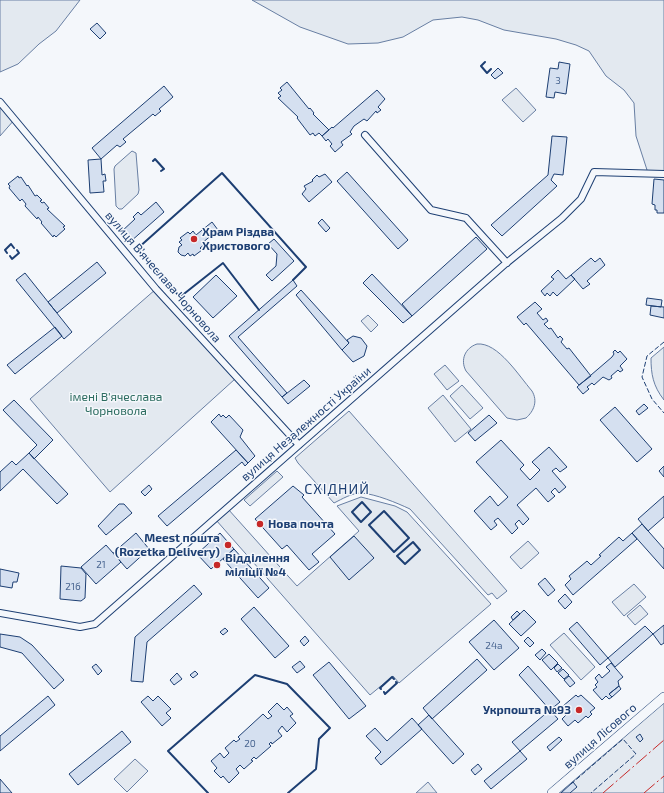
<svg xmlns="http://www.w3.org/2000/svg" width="664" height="793" viewBox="0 0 664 793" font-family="'Exo 2',sans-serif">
  <rect width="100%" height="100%" fill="#f4f7fb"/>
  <path fill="#e3e9f0" stroke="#687fa3" d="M0,0H80L56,31L39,44L18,64L0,72Z
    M252,0H664V174L648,173L636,136L634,103L624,90L606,76L589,51L576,45L556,39L504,30L478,20L462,17L433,20L403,37L378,43L348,44L300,27Z
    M516,88L536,110L523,122L502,100Z
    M0,102L15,119L0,136Z
    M132,151L136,153L139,190L138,194L122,209H119L116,206L114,169L115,166Z
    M156,289L235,379L110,492L30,399Z
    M368,315L378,325L371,332L361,321Z
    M477,344C498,342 519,376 532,391C538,401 534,411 526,418L517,420L507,418L466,371C460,360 465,348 477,344Z
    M664,347V400C653,386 651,374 651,358Z
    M445,365L459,381L447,390L434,374Z
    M462,385L483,408L470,419L450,396Z
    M443,395L471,429L455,442L428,408Z
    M349,411L507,591L497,599L492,593L488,595L410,509C397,503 376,494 361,493C352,493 342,499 334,503L298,463L295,458Z
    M277,471L283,477L250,506L244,500Z
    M361,497L395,506L407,512L491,604L399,683L393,676L370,695L216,520L228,509L297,586L359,531L337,506Z
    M528,541L539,553L521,569L510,557Z
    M634,584L646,597L624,616L612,602Z
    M640,605L648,614L635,625L627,616Z
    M564,633L595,667L581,680L550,645Z
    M664,697V793H552Z
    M135,759L148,771L127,792L114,779Z
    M428,782L437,793H416Z"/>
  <path fill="#d5e0f0" stroke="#1d3f73" d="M97,23L106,33L100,39L90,29Z
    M559,62L570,64L566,94L555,92L554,98L546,97L550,68L558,69Z
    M498,68L503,73L495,79L491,75Z
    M287,82L309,109L310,108L314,113L313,114L329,130L322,136L319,133L315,136L313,133L310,135L297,118L298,117L278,98L281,96L278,93L282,90L280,88Z
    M164,86L173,97L159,109L161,111L155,116L153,114L123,139L126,142L120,147L117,145L101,159L92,148Z
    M377,90L385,99L378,107L381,110L377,113L376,111L367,121L364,119L354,126L350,132L352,134L341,142L343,145L335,152L330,146L332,144L328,139L326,141L322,136L332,127L333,128Z
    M552,136L567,137L563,175L554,174L551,180L557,186L502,236L491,225L548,175Z
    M101,159L102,175L105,174L106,181H103L104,192L90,193L88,160Z
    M347,172L408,240L398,249L337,181Z
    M325,174L332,182L309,202L302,194L306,189L304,186L313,181L312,180L317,175L319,177Z
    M18,176L19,178L21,177L27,186L28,185L35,196L37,195L42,200L40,201L42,203L44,202L49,208L47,209L65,226L63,227L65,229L56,237L54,235L53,237L41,223L42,222L38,217L37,219L25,206L26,204L22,199L20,201L9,188L10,186L8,184Z
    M654,179L664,180V213H657V210H655V205L652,204Z
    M156,202L164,212L130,242L121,232L135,219L133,217L138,212L141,215Z
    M322,219L330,228L326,232L318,223Z
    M212,222L218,230L202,243L204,245L200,248L202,250L194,256L193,254L190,256L188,253L185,256L181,255L178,252L179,247L182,245L179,242L182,240L180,238L188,232L190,234L193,231L196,235Z
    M476,237L487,249L412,316L402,304Z
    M274,239L294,261L272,281L266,275L276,266L277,254L268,244Z
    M591,258L595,262L600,258L605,265L587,281L590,284L583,289L571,275Z
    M97,262L106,273L57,313L48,302Z
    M558,270L566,279L571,275L575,279L557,296L553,292L550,296L547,293L545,296L541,291L554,279L551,277Z
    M25,273L72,332L64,339L16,280Z
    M372,274L412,316L403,323L363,283Z
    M216,275L237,296L213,318L193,297Z
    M293,280L297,286L238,337L287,393L282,397L229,336Z
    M301,290L349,343L342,350L296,295Z
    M647,298L662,300L661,307L646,305Z
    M535,302L542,309L537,313L543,320L546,318L548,321L544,324L549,329L551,328L558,338L560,336L563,339L561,342L567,349L569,348L591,376L579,385L526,323L524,325L517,317Z
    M651,306L664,307V318L650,315Z
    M55,327L62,336L15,374L7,365Z
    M353,336L361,338L367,346L364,356L353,362L342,350L349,343L347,340Z
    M615,350L618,353L620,351L627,359L620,366L623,370L620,372L618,370L611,376L612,378L609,380L603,377L594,385L592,383L587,387L589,389L583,394L577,387L612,357L614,354L613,352Z
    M304,380L310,386L288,404L282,397Z
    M14,400L53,440L34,459L29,453L37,445L3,410Z
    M644,404L648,408L639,415L636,411Z
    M615,407L652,449L637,462L600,420Z
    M219,414L221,417L223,415L226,418L229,415L243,430L240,437L255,456L248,463L211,422Z
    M489,415L497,423L475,441L468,433Z
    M501,440L524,465L520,469L530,480L540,470L532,462L549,447L567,467L560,472L556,468L552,471L566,487L559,493L555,488L551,492L555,496L548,502L536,488L517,505L529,519L523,525L519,520L515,524L518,528L512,534L498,518L494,521L497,525L491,530L474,511L490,496L498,506L508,497L476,462Z
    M236,450L248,463L245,466L242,462L167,526L158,516Z
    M29,453L68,494L57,504L23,469L0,491V472L12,461L16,465Z
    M664,466V477L659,471Z
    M149,485L152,489L145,496L141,492Z
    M293,486L304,495L302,497L335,534L312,554L319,562L309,570L287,545L282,549L255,519Z
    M664,496V517L648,531L638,519Z
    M119,504H124L132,513L106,535L98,526Z
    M642,524L664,549V569L632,533Z
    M136,533L149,549L127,569L113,553Z
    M220,533L234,549L211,569L197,554Z
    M632,533L637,539L573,595L565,585L571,579L569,576L587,561L591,565L601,556L599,555L619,537L623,541Z
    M354,536L374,558L349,580L330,557Z
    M106,545L121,562L96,584L81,567Z
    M234,549L269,588L258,598L223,559Z
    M61,566L81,568L86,574L85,598L81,601L60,599Z
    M0,569L19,573L17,582H13L12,588L0,586Z
    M545,578L555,590L548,596L538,584Z
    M194,585L202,594L147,642L143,682L131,681L135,637Z
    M565,594L572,602L565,609L558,601Z
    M254,607L289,646L275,658L241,619Z
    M524,610L536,622L521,636L509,624Z
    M517,611L520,614L513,620L511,617Z
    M494,620L519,648L494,670L469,642Z
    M577,622L608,658L600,665L569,629Z
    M664,625V643L661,645L653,634Z
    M645,626L653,634L615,667L608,658Z
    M225,628L228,631L223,635L220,632Z
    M0,634L20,637L32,645L64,680L54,689L22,653L0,647Z
    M305,636L309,641L304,646L300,641Z
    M528,637L534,643L530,647L524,641Z
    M542,649L546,653L540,660L535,655Z
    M549,654L558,663L551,670L542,660Z
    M477,659L487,670L432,719L423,708Z
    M300,661L305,667L297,673L292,667Z
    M329,662L366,706L349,719L313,675Z
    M611,663L623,677L618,681L619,686L609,694L612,697L609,699L606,696L602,700L593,690L597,687L595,685L598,682L595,678L599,674L602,678L610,671L606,667Z
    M96,664L102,671L98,675L92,667Z
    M558,664L562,668L557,672L554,668Z
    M528,666L560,702L550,710L519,675Z
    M563,669L569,675L564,679L558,673Z
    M195,671L198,674L193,678L190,675Z
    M177,673L182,679L174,685L170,680Z
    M569,676L575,683L570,687L564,680Z
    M619,686L621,689L612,697L609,694Z
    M576,695L578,697L581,695L595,708L590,712L592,714L588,718L586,716L578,723L575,720L568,726L562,719L568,713L563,706Z
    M48,696L55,705L0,751V736Z
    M148,696L153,701L158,696L171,709L166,713L171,718L162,726L141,702Z
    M277,703L284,710L287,707L293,714L290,716L296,723L287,732L282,726L278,731L282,736L272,744L271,742L269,744L271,746L256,759L254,757L251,760L253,761L244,769L240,765L236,769L239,773L229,783L223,776L221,778L214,771L217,768L211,761L220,753L224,758L229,753L225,748L234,740L236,742L240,739L238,737L263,714L268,719L272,716L268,712Z
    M550,710L558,719L520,751L512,742Z
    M429,715L464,754L453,764L418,725Z
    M412,718L422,729L381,765L375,758L381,752L366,736L375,728L387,741Z
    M122,731L131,742L78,785L69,774Z
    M640,734L643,739L640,742L636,737Z
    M559,737L562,740L550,751L547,747Z
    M520,751L527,759L491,789L484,781Z
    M478,764L482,769L475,775L471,770Z
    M0,779L12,793H0Z
    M573,782L577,787L570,793H561Z"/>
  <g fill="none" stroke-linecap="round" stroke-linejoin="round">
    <defs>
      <path id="street" d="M0,102L156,289L299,445
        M365,135L431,210L466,218L507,263
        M0,613L80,627L95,624L504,265L562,218L581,199L594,172L664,174"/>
      <path id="secondary" d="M552,793L664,697"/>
    </defs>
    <use href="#street" stroke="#1d3f73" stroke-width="8"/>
    <use href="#secondary" stroke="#1d3f73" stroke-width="10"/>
    <use href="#street" stroke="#f4f7fb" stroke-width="6"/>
    <use href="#secondary" stroke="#f4f7fb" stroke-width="9"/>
    <path stroke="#1d3f73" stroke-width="1" stroke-dasharray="5 2" stroke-linecap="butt" d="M664,342L647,356L642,377L652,399L664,413
      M571,784L623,739L636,754L591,793"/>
    <path stroke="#1d3f73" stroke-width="2" d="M485,62L481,66L487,73L491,69
      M153,161L155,159L164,169L161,171
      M7,253L5,250L11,244L14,248
      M10,256L12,259L19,253L17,250
      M259,310L223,263L180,297L137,249L222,173L306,267L293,280
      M362,502L371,512L361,522L352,512Z
      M384,511L409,538L394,552L369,525Z
      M413,542L420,550L405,564L397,556Z
      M381,689L380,688L392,677L394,679
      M384,692L385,694L397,683L396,682
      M208,793L168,751L255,675L287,684L330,728L319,739L316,769L288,793"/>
    <path stroke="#c62828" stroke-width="1" stroke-dasharray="14 3 2 3" stroke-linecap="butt" d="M603,793L664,740
      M644,793L664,776"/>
  </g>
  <g fill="#c62828" stroke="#f4f7fb" stroke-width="1.5">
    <circle cx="194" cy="239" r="4"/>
    <circle cx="260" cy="524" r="4"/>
    <circle cx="228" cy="545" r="4"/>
    <circle cx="217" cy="565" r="4"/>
    <circle cx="579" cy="710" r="4"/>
  </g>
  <g text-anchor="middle" stroke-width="3" stroke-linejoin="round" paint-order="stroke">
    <g font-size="10" fill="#4b6792">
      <text x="558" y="84">3</text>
      <text x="101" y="568">21</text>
      <text x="73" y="590">21б</text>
      <text x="494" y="649">24а</text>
      <text x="250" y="747">20</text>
    </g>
    <g font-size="12" font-weight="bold" fill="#1d3f73" stroke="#f4f7fb" text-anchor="start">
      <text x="202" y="236">Храм Різдва<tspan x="202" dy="14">Христового</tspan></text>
      <text x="268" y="528">Нова почта</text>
      <text x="220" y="542" text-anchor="end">Meest пошта<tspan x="220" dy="14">(Rozetka Delivery)</tspan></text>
      <text x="225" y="562">Відділення<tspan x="225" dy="14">міліції №4</tspan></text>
      <text x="571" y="714" text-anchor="end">Укрпошта №93</text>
    </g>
    <g font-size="12" fill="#1d3f73" stroke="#f4f7fb">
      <text transform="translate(163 277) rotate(49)" y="4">вулиця Вʼячеслава Чорновола</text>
      <text transform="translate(306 424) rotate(-41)" y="4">вулиця Незалежності України</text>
      <text transform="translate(600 736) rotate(-41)" y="4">вулиця Лісового</text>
    </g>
    <g font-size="12" fill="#2c6c60" stroke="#f4f7fb">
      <text x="116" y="401">імені В'ячеслава<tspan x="116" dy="14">Чорновола</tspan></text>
    </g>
    <g font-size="14" letter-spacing="1" fill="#1d3f73" stroke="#f4f7fb">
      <text x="337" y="494">СХІДНИЙ</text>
    </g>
  </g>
</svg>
